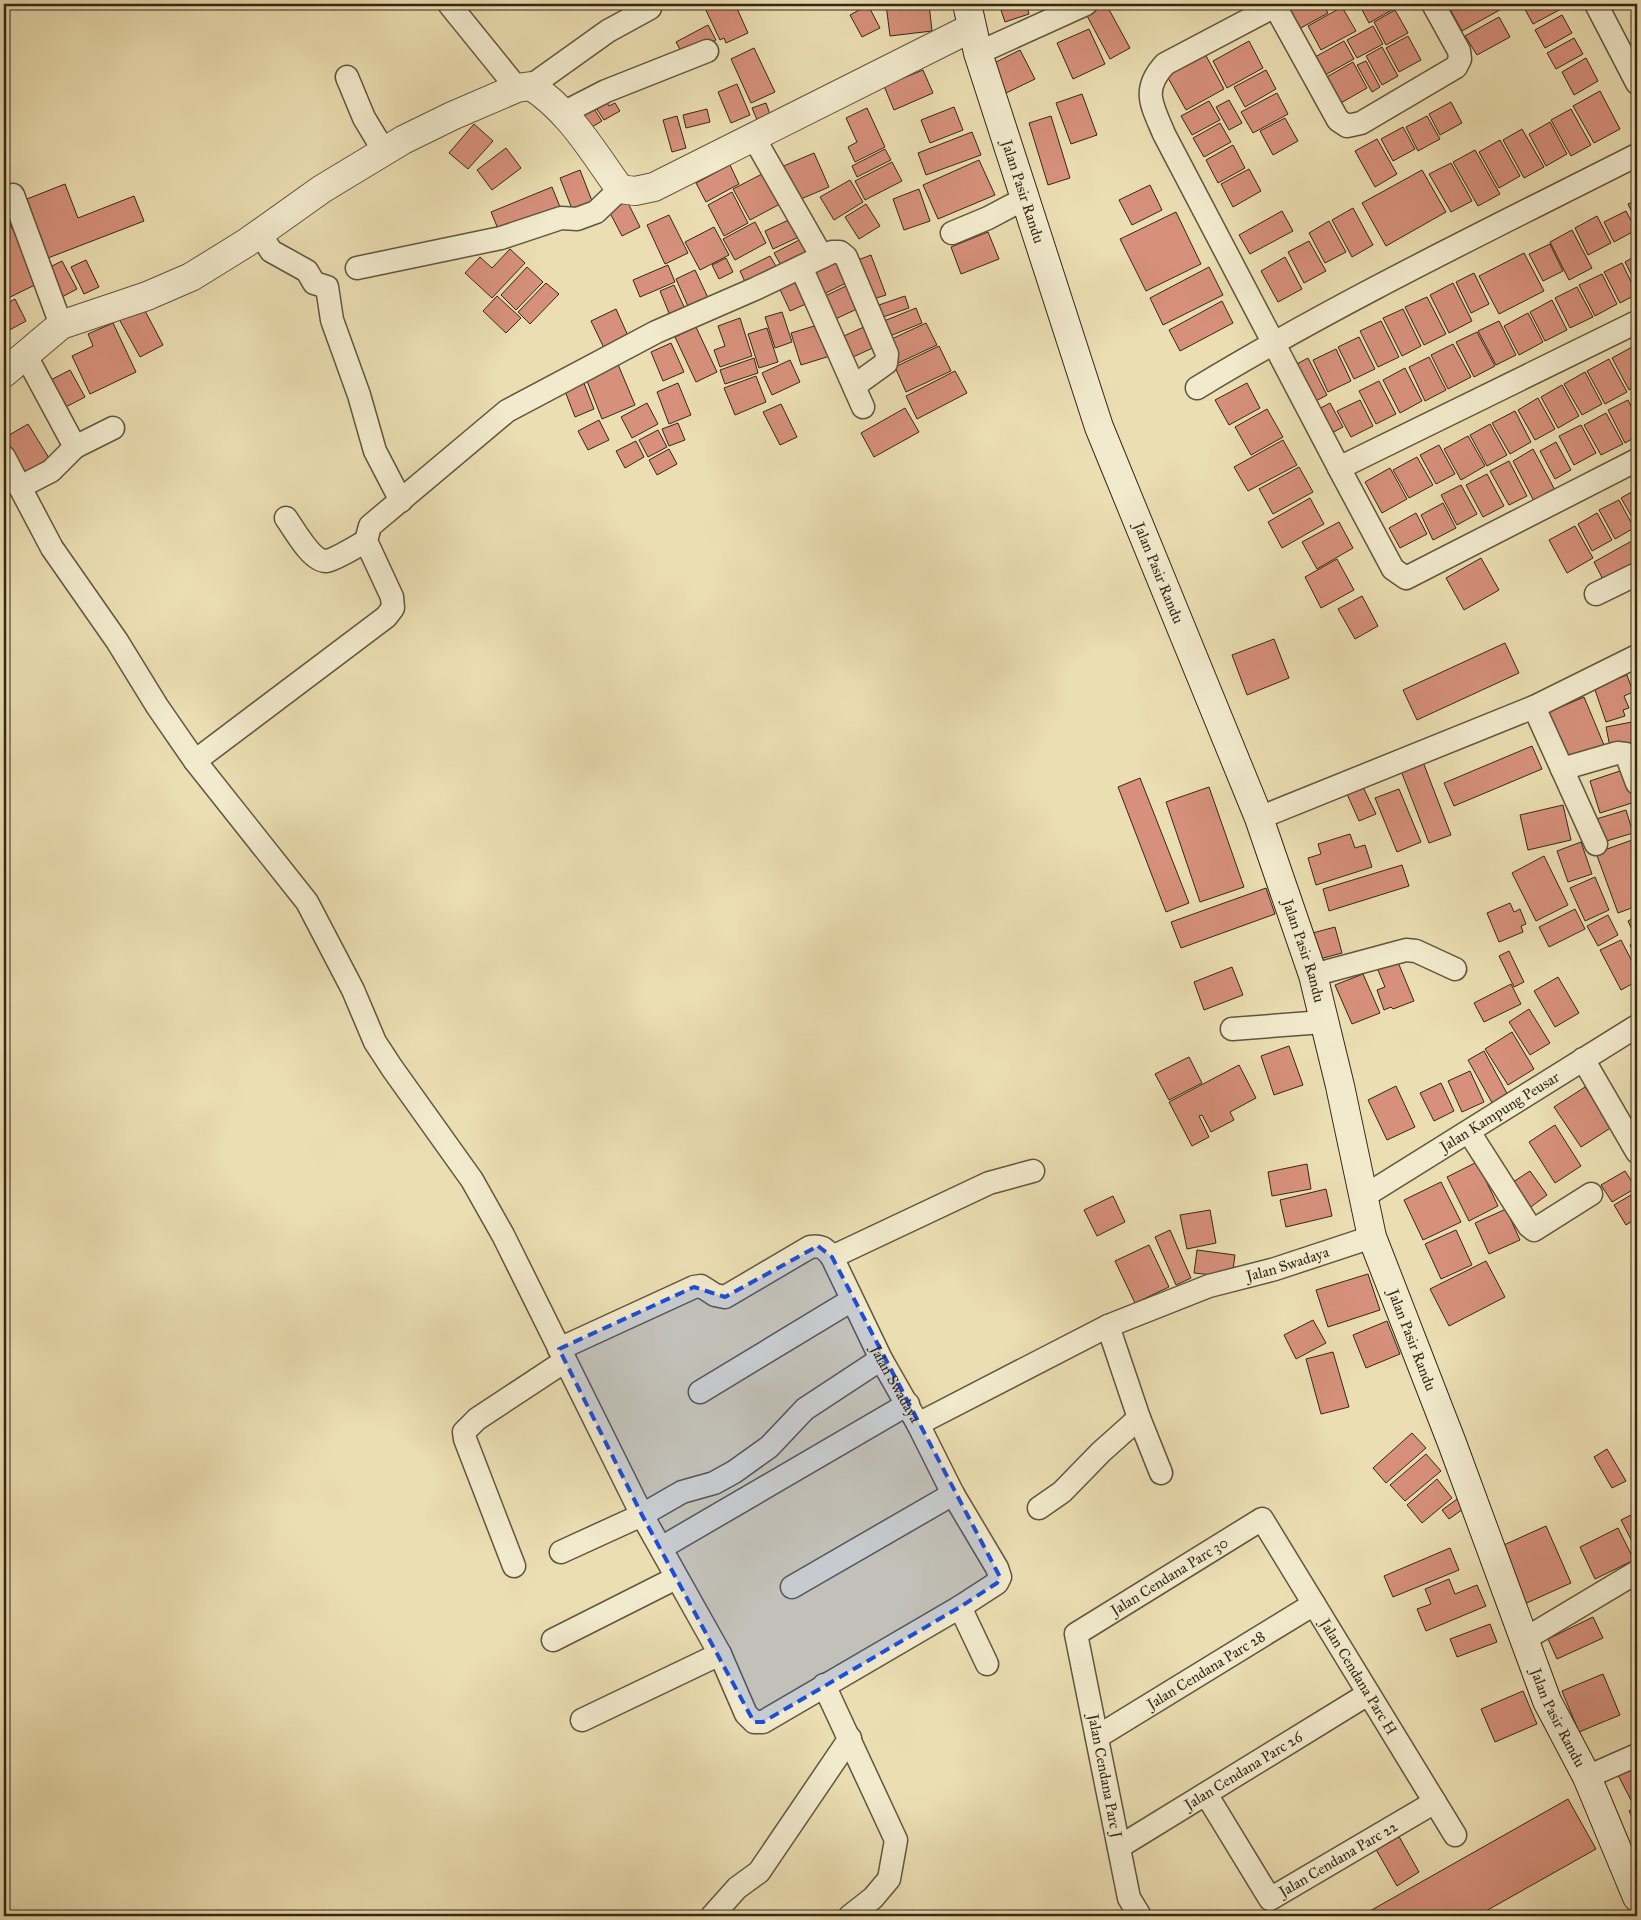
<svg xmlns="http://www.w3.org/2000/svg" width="1641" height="1920" viewBox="0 0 1641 1920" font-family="'IM FELL Great Primer',serif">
  <rect width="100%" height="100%" fill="#ebdeb2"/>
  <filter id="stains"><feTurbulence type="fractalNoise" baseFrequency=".004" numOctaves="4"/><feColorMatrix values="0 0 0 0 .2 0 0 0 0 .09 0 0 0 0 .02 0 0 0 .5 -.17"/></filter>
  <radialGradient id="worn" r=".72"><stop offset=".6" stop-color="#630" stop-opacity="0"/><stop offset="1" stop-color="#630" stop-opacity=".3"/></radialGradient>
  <path fill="#d6907b" stroke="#352716" d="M703,4H735L748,33L726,43L724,38L720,40Z
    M886,4H929L932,31L890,36Z
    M999,4H1026L1029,14L1005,22Z
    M1106,4L1130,48L1110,59L1086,14Z
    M1299,4H1323L1328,13L1299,29L1289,9Z
    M1359,4H1396L1397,7L1369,23Z
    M1458,4H1503L1505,7L1462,31L1450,9Z
    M1522,4H1558L1561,9L1533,24Z
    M868,5L880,28L862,37L850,15Z
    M1342,7L1356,31L1321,50L1308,26Z
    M1395,10L1408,33L1386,45L1374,22Z
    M1562,15L1572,33L1545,48L1535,30Z
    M1499,17L1510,37L1477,55L1465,36Z
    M708,25L716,40L684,57L676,42Z
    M1373,26L1383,44L1357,58L1347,40Z
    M1089,29L1105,64L1073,79L1057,43Z
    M1408,36L1421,60L1399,72L1386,48Z
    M1574,38L1583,54L1556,69L1547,53Z
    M1249,41L1263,68L1227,88L1213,61Z
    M1344,41L1354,59L1325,75L1315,57Z
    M1382,47L1398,76L1382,85L1366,56Z
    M754,48L775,92L751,103L731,59Z
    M1020,50L1035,79L1000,96L986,67Z
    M1205,54L1224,89L1186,110L1167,76Z
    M1586,58L1598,81L1574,95L1562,72Z
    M1366,61L1380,87L1372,92L1357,65Z
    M1353,62L1367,88L1339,104L1325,78Z
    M923,70L933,93L894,110L884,86Z
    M1266,70L1276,89L1245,107L1234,87Z
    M737,84L750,115L731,123L718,92Z
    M1600,91L1620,129L1594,143L1573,106Z
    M1277,93L1288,114L1253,133L1241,112Z
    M1082,94L1097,135L1071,144L1056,103Z
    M604,98L609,106L615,103L620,111L604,120L594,105Z
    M1229,100L1242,123L1229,130L1216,107Z
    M1209,101L1220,120L1192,135L1181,116Z
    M1451,102L1462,123L1440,135L1429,114Z
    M590,103L602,121L585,131L574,113Z
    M766,103L771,117L758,122L752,108Z
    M954,107L963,130L930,143L921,120Z
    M867,108L885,147L855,162L848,147L857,142L846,118Z
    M707,109L710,122L686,128L683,115Z
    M1571,109L1591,145L1571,156L1551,120Z
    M677,116L686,148L672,152L663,120Z
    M1051,116L1070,178L1048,185L1029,123Z
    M1427,116L1440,139L1418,151L1406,127Z
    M1285,118L1298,141L1273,155L1260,131Z
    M1550,122L1567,154L1546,166L1529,134Z
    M1220,123L1231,142L1204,157L1193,138Z
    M474,124L493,141L468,169L449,153Z
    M1403,127L1415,149L1393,161L1381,139Z
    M1522,129L1544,167L1524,178L1503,140Z
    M972,132L981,155L926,175L918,153Z
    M1377,139L1397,174L1375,187L1355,151Z
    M1500,140L1520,176L1499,188L1479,152Z
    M1233,145L1245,168L1218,183L1206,160Z
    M506,148L521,168L492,190L477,170Z
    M885,149L891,160L857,177L852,166Z
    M1475,150L1500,194L1478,206L1453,162Z
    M814,153L829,187L794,202L779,168Z
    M979,160L995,195L938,219L923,185Z
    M892,162L902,181L865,200L855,181Z
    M1451,163L1472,201L1451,212L1429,174Z
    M730,165L739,184L706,202L696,183Z
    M1249,169L1261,191L1233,207L1221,184Z
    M580,170L594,206L574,214L560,178Z
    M1422,170L1446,212L1386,246L1362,203Z
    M764,173L780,204L750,220L733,189Z
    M850,180L863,202L834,220L820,197Z
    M65,184L78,218L134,196L144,221L48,258L27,199Z
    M1150,185L1162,210L1132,225L1119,200Z
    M552,187L562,212L501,236L491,212Z
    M919,189L930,221L904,230L893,199Z
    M732,192L748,223L724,236L708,205Z
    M1637,200V223L1628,204Z
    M627,201L640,227L622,236L609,211Z
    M866,204L880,226L859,239L845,217Z
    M1353,208L1373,245L1352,257L1332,220Z
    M1282,211L1293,231L1250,254L1239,235Z
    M1626,211L1636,230L1614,242L1604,222Z
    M1176,212L1201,264L1146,291L1120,239Z
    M669,215L688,253L665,264L647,225Z
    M1597,216L1611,243L1588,255L1575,228Z
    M795,217L803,235L773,249L765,231Z
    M1329,221L1346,252L1325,263L1309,233Z
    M755,222L766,243L735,260L723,239Z
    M10,224L39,283L4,300V227Z
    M714,227L729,255L700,270L685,242Z
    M1572,230L1592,268L1569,280L1550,242Z
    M988,232L999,259L961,274L951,247Z
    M805,237L812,251L782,267L774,253Z
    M1309,241L1326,271L1304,283L1288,252Z
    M1550,244L1563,271L1543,281L1529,254Z
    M510,249L525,263L492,298L465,273L480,257L492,268Z
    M1524,253L1544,291L1499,314L1479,276Z
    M833,255L846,283L818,297L804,269Z
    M871,255L886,295L867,301L853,262Z
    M1637,255V286L1625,262Z
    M770,256L777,268L746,284L740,271Z
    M1285,257L1302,289L1278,302L1261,271Z
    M726,258L733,272L719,279L712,265Z
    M86,260L99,287L84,294L71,267Z
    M62,261L77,289L60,298L46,269Z
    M1622,263L1637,294L1620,303L1604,272Z
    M668,265L675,282L640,297L633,280Z
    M527,267L543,282L516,310L501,295Z
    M1209,267L1223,295L1163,325L1150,298Z
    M695,270L710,302L690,311L676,279Z
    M1474,273L1489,304L1471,313L1456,282Z
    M1602,274L1617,304L1595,316L1579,285Z
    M796,275L808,303L790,311L777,283Z
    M546,283L559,294L530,324L518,312Z
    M1453,283L1472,321L1449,333L1430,295Z
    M674,285L686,311L671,318L660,291Z
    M848,285L859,308L829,322L819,299Z
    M1577,287L1593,317L1570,328L1555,298Z
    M497,296L521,318L506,333L483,311Z
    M905,296L909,308L880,318L876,306Z
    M1427,297L1446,334L1424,345L1405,307Z
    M15,299L26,321L4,333V305Z
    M1552,300L1567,330L1545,341L1530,312Z
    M1222,301L1233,323L1180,351L1169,330Z
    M143,307L163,345L140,357L119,319Z
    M916,308L922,323L890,336L884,321Z
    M616,309L629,338L605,350L591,321Z
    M1403,309L1421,346L1402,356L1383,318Z
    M782,312L792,342L775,348L765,317Z
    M1528,313L1543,342L1519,355L1504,326Z
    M740,318L752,356L720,367L714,350L725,346L718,326Z
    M1381,321L1399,357L1378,367L1360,331Z
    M1499,321L1516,355L1496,365L1478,331Z
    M113,323L136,372L90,394L72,356L93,346L88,334Z
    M926,323L937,345L894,365L883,343Z
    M821,324L830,356L801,365L791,333Z
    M866,326L875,347L844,361L835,340Z
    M696,327L717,372L696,382L675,337Z
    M767,328L778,362L759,368L748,334Z
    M1477,332L1495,366L1474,377L1456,342Z
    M1359,337L1375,369L1354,379L1338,347Z
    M671,343L684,372L663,381L651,352Z
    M1453,344L1471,377L1448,389L1431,355Z
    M939,346L951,371L906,392L895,367Z
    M1634,346L1637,352V385L1629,390L1612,358Z
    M1336,349L1351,381L1328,392L1313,360Z
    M1429,357L1446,390L1425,401L1409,367Z
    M754,358L758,373L725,384L720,370Z
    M1308,358L1327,395L1314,402L1295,365Z
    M1609,359L1627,392L1605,404L1587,371Z
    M790,360L800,382L772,395L762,373Z
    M617,362L635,405L602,419L585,376Z
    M1405,368L1422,401L1400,413L1383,380Z
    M70,370L85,397L58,411L43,384Z
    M955,371L967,393L917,419L906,396Z
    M1585,372L1602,404L1582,415L1564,384Z
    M756,376L766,402L735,415L724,388Z
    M582,378L594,409L575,417L563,386Z
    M1379,381L1396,414L1376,424L1359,391Z
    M678,383L691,415L669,424L657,392Z
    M1247,383L1260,408L1229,425L1215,400Z
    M1562,385L1579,416L1558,428L1541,397Z
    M1637,396V411L1631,399Z
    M1538,398L1555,429L1535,440L1518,410Z
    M1360,400L1373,426L1351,437L1337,411Z
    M1628,400L1637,418V436L1625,443L1608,410Z
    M647,403L658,424L632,438L621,417Z
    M1330,403L1343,427L1330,434L1317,410Z
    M781,404L797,437L780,445L763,412Z
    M905,408L919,432L874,457L861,433Z
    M1267,409L1283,437L1251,455L1235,427Z
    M1515,411L1531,442L1510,454L1492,423Z
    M1606,413L1623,444L1601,455L1584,425Z
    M599,420L609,440L588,450L578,431Z
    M678,423L685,440L669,446L662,429Z
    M28,424L49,458L18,477L4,453V438Z
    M1490,424L1507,455L1487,466L1470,435Z
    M1581,425L1596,453L1574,465L1559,436Z
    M658,430L667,447L648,457L639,440Z
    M1468,436L1485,466L1461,480L1444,449Z
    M1283,440L1297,465L1248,491L1234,467Z
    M636,441L644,457L625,468L616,451Z
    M1556,442L1571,470L1555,479L1540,451Z
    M1439,445L1455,474L1436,484L1420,455Z
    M669,449L677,464L657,475L649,460Z
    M1533,449L1556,492L1535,503L1513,461Z
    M1417,457L1433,485L1409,498L1393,470Z
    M1509,461L1527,496L1509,505L1490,471Z
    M1299,467L1313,492L1273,514L1259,489Z
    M1390,468L1407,499L1382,513L1365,482Z
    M1487,474L1504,506L1483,517L1466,485Z
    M1461,485L1477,514L1457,525L1441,495Z
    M1637,489V526L1621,498Z
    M1310,498L1324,524L1282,548L1268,522Z
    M1619,500L1634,528L1615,539L1599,510Z
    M1443,503L1456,528L1433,540L1421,515Z
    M1416,513L1427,534L1400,548L1389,528Z
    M1597,513L1612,540L1592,551L1578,524Z
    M1339,522L1353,548L1317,569L1302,542Z
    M1575,526L1593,558L1567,573L1549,540Z
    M1637,538V567L1606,585L1594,562Z
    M1481,558L1499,590L1464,610L1446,578Z
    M1337,559L1354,590L1321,608L1305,577Z
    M1362,596L1378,626L1355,639L1338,609Z
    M1274,639L1289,678L1247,695L1232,655Z
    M1505,643L1519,673L1417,720L1403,690Z
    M1627,675L1633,692L1624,696L1629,708L1623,710L1625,716L1606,722L1594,687Z
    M1584,697L1604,745L1568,761L1547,713Z
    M1637,721V741L1610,747L1606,727Z
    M1532,746L1542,769L1454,806L1444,783Z
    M1423,762L1451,835L1429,843L1401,771Z
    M1623,770L1635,802L1600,813L1590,781Z
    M1140,778L1189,903L1166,912L1118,787Z
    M1209,787L1244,887L1200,902L1166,802Z
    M1363,787L1376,814L1359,821L1347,794Z
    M1399,789L1421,842L1397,852L1375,798Z
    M1563,805L1571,840L1528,850L1520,815Z
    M1626,810L1633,833L1600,843L1593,820Z
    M1350,834L1355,848L1365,845L1372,867L1316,885L1308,858L1321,854L1318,844Z
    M1632,840L1637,855V906L1618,913L1596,853Z
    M1581,842L1592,874L1568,882L1557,851Z
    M1544,856L1568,905L1536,921L1512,873Z
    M1402,865L1409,886L1329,911L1323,889Z
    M1595,877L1609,910L1585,921L1570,888Z
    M1266,888L1275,914L1181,948L1171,922Z
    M1510,903L1514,912L1520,909L1526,924L1521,926L1523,932L1499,942L1487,913Z
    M1575,909L1585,929L1549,947L1539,927Z
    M1608,915L1618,935L1598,946L1587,926Z
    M1637,916V960L1630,945L1637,941L1628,921Z
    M1335,927L1342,953L1316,960L1309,934Z
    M1621,940L1637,971V981L1621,990L1600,950Z
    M1509,951L1524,982L1514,987L1499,956Z
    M1395,955L1414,1001L1393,1009L1391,1007L1384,1010L1377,990L1385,987L1375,963Z
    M1232,967L1243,995L1204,1010L1194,982Z
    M1363,974L1380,1013L1352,1024L1335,985Z
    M1558,977L1579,1013L1555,1027L1534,991Z
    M1511,984L1521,1004L1484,1022L1474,1003Z
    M1529,1009L1550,1043L1530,1055L1509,1022Z
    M1512,1032L1534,1069L1508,1085L1485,1049Z
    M1289,1046L1303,1085L1274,1095L1261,1056Z
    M1484,1051L1510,1099L1495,1108L1468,1060Z
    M1189,1057L1202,1083L1169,1100L1155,1074Z
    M1239,1065L1256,1098L1230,1112L1234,1120L1211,1132L1202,1115L1199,1116L1209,1137L1192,1146L1169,1102Z
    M1470,1071L1484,1102L1462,1112L1448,1081Z
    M1441,1083L1454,1111L1434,1121L1420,1093Z
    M1396,1086L1415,1127L1387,1140L1368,1100Z
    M1585,1087L1612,1127L1581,1147L1554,1107Z
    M1555,1125L1581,1166L1555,1183L1529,1142Z
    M1477,1162L1498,1206L1469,1221L1447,1177Z
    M1307,1164L1311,1189L1272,1196L1268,1172Z
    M1530,1171L1547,1195L1528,1209L1510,1184Z
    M1625,1171L1636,1188L1612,1202L1601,1185Z
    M1441,1182L1461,1222L1423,1240L1404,1200Z
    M1326,1189L1332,1216L1286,1227L1280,1200Z
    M1636,1192L1637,1218L1626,1225L1614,1205Z
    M1113,1196L1125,1222L1097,1236L1084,1210Z
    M1506,1209L1520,1240L1489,1254L1475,1223Z
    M1210,1210L1216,1243L1187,1249L1180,1215Z
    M1170,1230L1191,1278L1176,1285L1155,1237Z
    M1456,1230L1472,1265L1441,1279L1425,1244Z
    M1149,1245L1169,1287L1135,1303L1115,1261Z
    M1197,1250L1235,1255L1232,1277L1194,1273Z
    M1486,1261L1505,1297L1449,1326L1430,1289Z
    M1368,1274L1380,1310L1328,1327L1316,1290Z
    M1313,1320L1326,1343L1296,1359L1284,1335Z
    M1387,1321L1400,1354L1366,1368L1353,1335Z
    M1333,1352L1349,1407L1321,1414L1306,1359Z
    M1412,1433L1426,1448L1386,1483L1373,1468Z
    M1607,1449L1626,1481L1612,1488L1594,1457Z
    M1426,1454L1441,1471L1405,1501L1390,1485Z
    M1437,1479L1452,1498L1422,1523L1407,1505Z
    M1460,1497L1466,1507L1449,1519L1442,1510Z
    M1637,1512V1551L1621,1520Z
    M1546,1526L1571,1583L1520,1606L1495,1549Z
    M1618,1528L1634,1560L1595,1579L1580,1547Z
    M1450,1548L1459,1570L1393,1597L1384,1576Z
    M1449,1579L1455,1594L1477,1585L1486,1606L1426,1631L1417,1609L1431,1604L1425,1589Z
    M1593,1617L1603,1638L1557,1659L1548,1639Z
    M1490,1624L1497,1642L1457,1657L1450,1639Z
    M1603,1674L1620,1715L1579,1732L1562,1691Z
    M1523,1691L1537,1724L1495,1742L1481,1709Z
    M1637,1765V1804L1634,1806L1618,1775Z
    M1568,1799L1596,1849L1477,1916H1361Z
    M1637,1806V1827L1629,1811Z
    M1397,1833L1419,1872L1397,1886L1374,1846Z"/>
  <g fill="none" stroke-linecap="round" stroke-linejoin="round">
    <defs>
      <g id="minor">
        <path d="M449,4L517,88"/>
        <path d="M1433,4L1459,51L1460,59L1456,67L1361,123L1347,126L1338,120L1275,6L1165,64C1141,90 1152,105 1164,134L1339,468L1637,322"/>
        <path d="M1596,4L1637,83"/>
        <path d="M978,53L1086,4"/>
        <path d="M347,77L364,118L384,151"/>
        <path d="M531,86L608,31L650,8"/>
        <path d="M565,112L606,91L707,51"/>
        <path d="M754,138L822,257"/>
        <path d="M13,195L61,325"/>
        <path d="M260,233L271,251L307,271L314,283L327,287L332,320L359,395L375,451L401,501"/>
        <path d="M952,233L988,218L1024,199"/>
        <path d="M801,267L863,407"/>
        <path d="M357,268L501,238L561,218L577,219L596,212L620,189"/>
        <path d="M25,354L75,447"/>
        <path d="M1197,388C1339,302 1489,230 1637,155"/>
        <path d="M4,457L52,548L117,641L157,706L195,761L307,902L353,990L375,1042L392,1068L472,1180L503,1235L642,1515L720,1654L746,1714L754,1722H763L960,1607L997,1583L1000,1577L997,1568L953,1494L918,1424"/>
        <path d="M1339,468L1393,569L1406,578L1637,460"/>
        <path d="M20,487L51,471L75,447L113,428"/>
        <path d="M286,518C294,529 311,561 326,561C335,560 357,546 366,541"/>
        <path d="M1596,594L1637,574"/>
        <path d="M1534,707L1596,844"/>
        <path d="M195,761L386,617L393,608L392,597L366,541L370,526L507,411L656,332L757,288L832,252H840L846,257L887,354L886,363L854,386"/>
        <path d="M1562,769L1617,753L1626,754L1637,783"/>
        <path d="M1259,818L1534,707L1637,656"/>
        <path d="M1313,975L1406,950L1416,951L1455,969"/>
        <path d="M1232,1029L1323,1022"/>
        <path d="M1583,1059L1637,1152"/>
        <path d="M1469,1132L1529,1226L1534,1230L1591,1194"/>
        <path id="s1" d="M1363,1197L1637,1026"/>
        <path d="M832,1257L989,1183L1033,1171"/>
        <path d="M1108,1326L1139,1418L1161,1473"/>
        <path id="s2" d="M559,1349L694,1287L701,1286L715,1295L725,1297L810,1247C821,1245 825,1248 832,1257L881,1359L918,1424L1108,1326L1209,1286L1275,1269L1372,1237"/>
        <path d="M700,1392L852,1300"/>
        <path d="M1039,1508L1062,1492L1101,1452L1139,1418"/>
        <path d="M661,1548L908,1404"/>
        <path d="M561,1552L642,1515L682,1492L714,1483L734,1472L769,1447L805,1409L881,1359"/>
        <path d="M514,1566L465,1439L464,1432L477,1419L565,1361"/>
        <path d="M792,1587L953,1494"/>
        <path d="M960,1607L987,1664"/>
        <path d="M1525,1639L1637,1572"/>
        <path d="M553,1640L676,1578"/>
        <path d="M824,1685L896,1840L889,1879L873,1898L850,1916"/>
        <path d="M582,1720L720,1654"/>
        <path id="s3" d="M1097,1737L1314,1604"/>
        <path d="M1587,1777L1637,1755"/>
        <path id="s4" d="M1206,1794L1270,1899L1435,1802"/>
        <path id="s5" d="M1119,1847L1368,1694"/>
        <path d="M712,1916L737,1888L759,1872L850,1738"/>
        <path id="s6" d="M1140,1916L1129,1898L1076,1634L1262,1519L1455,1835"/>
      </g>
      <path id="tertiary" d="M4,373L61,325L147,296L191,277L246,243L322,189L403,140L452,116L517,88L531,86C570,111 593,152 620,189L635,191L654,187L971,28"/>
      <g id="secondary">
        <path id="s7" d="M967,4L978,53L1099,427L1259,818L1313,975L1340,1086L1372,1237L1452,1443L1547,1701L1587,1777L1637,1897"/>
      </g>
    </defs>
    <use href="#minor" stroke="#62553d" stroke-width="25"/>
    <use href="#tertiary" stroke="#62553d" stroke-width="30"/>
    <use href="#secondary" stroke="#352716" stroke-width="30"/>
    <use href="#minor" stroke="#f2eacd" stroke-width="22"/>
    <use href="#tertiary" stroke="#f2eacd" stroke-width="28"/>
    <use href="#secondary" stroke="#f2eacd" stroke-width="28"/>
  </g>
  <path fill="#1d4ed8" fill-opacity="0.2" stroke="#1d4ed8" stroke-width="4" stroke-dasharray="10 6" stroke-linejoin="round" d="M818,1246L832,1257L1000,1577L997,1583L960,1607L763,1722H754L642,1515L559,1349L694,1287L725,1297Z"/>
  <g text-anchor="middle" stroke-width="4" stroke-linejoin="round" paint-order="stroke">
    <g font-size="15" fill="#352716" stroke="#f2eacd">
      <text dy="5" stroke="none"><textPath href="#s7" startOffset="196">Jalan Pasir Randu</textPath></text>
      <text dy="5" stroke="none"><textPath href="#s7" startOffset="601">Jalan Pasir Randu</textPath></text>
      <text dy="5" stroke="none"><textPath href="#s7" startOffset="1006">Jalan Pasir Randu</textPath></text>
      <text dy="5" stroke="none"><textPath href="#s1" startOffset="161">Jalan Kampung Peusar</textPath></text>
      <text dy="5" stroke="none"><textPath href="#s2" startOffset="899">Jalan Swadaya</textPath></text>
      <text dy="5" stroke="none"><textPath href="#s7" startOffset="1411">Jalan Pasir Randu</textPath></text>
      <text dy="5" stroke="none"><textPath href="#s2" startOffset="449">Jalan Swadaya</textPath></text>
      <text dy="5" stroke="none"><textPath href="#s6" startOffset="400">Jalan Cendana Parc 30</textPath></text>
      <text dy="5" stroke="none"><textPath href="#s3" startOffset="128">Jalan Cendana Parc 28</textPath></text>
      <text dy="5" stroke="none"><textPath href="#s6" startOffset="694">Jalan Cendana Parc H</textPath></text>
      <text dy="5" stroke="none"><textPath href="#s7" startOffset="1816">Jalan Pasir Randu</textPath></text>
      <text dy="5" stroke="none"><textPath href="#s5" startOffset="146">Jalan Cendana Parc 26</textPath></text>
      <text transform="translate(1105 1776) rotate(79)" y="5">Jalan Cendana Parc J</text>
      <text dy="5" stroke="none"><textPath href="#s4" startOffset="202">Jalan Cendana Parc 22</textPath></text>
    </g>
  </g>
  <rect width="1641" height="1920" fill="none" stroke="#ebdeb2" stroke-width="20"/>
  <rect x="5" y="5" width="1631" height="1910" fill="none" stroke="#352716" stroke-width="2.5"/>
  <rect x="10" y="10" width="1621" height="1900" fill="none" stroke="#352716"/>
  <rect width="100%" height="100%" filter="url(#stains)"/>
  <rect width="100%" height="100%" fill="url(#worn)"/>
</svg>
